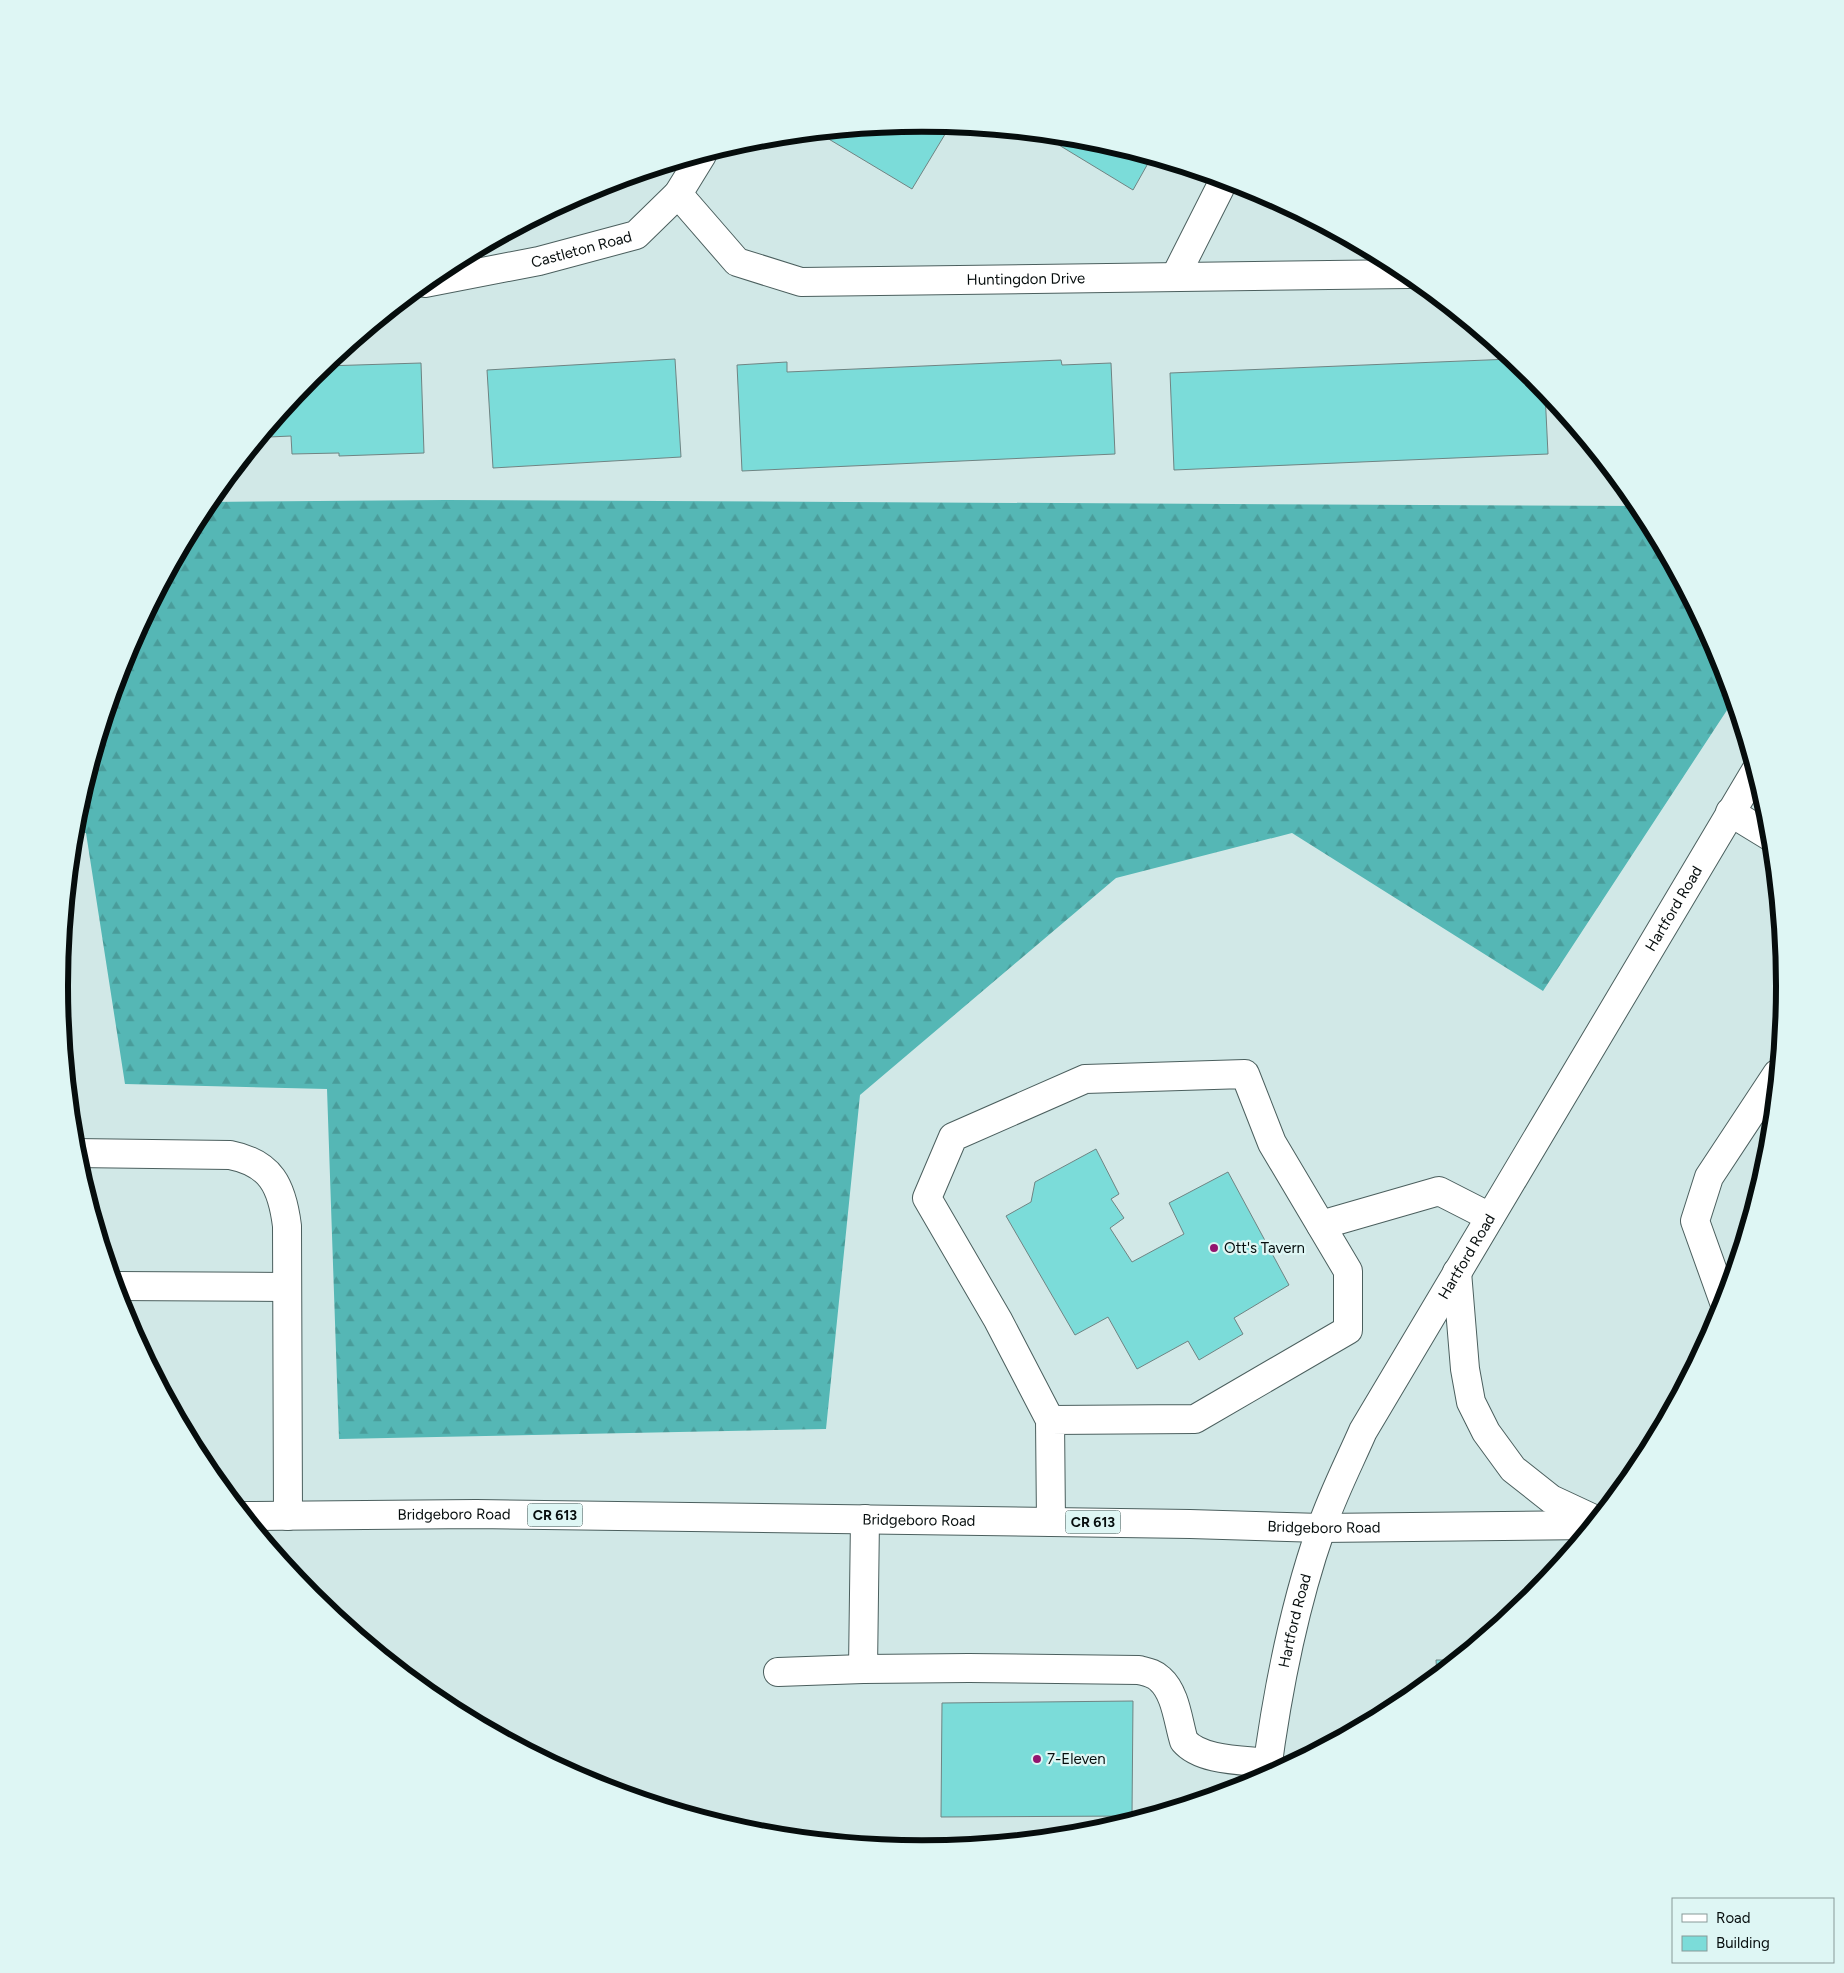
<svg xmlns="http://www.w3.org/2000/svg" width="1844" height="1973" viewBox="0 0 1844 1973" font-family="Figtree,sans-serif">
  <defs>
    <pattern id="forest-firs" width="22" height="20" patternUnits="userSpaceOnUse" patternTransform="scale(1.25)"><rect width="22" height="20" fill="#55b7b5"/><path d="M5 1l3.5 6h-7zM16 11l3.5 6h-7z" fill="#499c9a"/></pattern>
  </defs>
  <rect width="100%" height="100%" fill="#d1e8e7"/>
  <path fill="url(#forest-firs)" d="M445,500L1639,506L1720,656L1733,701L1543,991L1292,833L1116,878L860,1095L826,1429L339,1439L327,1089L125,1084L86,833L74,834L75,818L125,656L209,502Z"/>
  <path fill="#7bdcd9" stroke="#6f8483" d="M922,123L950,126L912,189L827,138L831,132Z
    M1051,136L1091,140L1151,158L1133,190L1049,139Z
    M675,359L681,457L493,468L487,370Z
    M1511,359L1533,376L1545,392L1548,454L1174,470L1170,373Z
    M1061,360L1062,365L1111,363L1115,454L742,471L737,365L787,362V372Z
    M421,363L424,453L339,456V453L292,454L291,436L269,437L268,429L312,376L324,366Z
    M1096,1149L1119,1194L1111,1199L1124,1218L1110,1228L1132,1262L1184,1234L1169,1203L1228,1172L1289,1285L1234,1318L1243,1334L1199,1360L1188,1341L1137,1369L1108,1317L1075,1335L1006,1216L1031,1202L1035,1182Z
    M1765,1168L1759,1185L1755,1172Z
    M1436,1660H1455L1437,1676Z
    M1133,1701L1132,1816L941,1817L942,1703Z"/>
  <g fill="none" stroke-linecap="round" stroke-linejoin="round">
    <defs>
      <g id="minor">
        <path id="s1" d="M678,194L737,262L801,282L1408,274"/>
        <path d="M1175,277L1224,180"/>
        <path id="s2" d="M425,283L539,261L636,235L678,194L702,155"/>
        <path d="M1730,812L1771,837"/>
        <path d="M75,1153L230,1155C271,1163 282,1186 287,1226L288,1516"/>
        <path d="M1321,1225L1439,1191L1490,1217"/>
        <path d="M115,1286L286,1287"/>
        <path d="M1724,1302L1695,1221L1709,1177L1777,1074"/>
        <path d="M1050,1420L1195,1419L1348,1330V1271L1272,1143L1245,1074L1085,1079L953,1137L927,1198L998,1320L1050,1420L1051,1522"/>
        <path d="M865,1519L863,1669L969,1668L1139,1670C1146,1672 1154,1673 1160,1679C1176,1693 1178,1722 1184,1741C1201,1761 1243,1760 1268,1763"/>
        <path d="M778,1672L863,1669"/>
      </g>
      <g id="major">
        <path d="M1457,1272L1465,1369L1471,1402L1486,1432L1513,1469L1551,1499L1596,1520"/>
        <path id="s3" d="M245,1516L476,1514L1190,1524L1321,1528L1592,1525"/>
        <path id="s4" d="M1266,1777C1277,1692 1293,1609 1321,1529C1332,1496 1349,1463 1363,1431L1755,772"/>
      </g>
    </defs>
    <use href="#minor" stroke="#4b5f5e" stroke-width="30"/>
    <use href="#major" stroke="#4b5f5e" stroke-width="30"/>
    <use href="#minor" stroke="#fff" stroke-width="28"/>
    <use href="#major" stroke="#fff" stroke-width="28"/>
  </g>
  <g fill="#931570" stroke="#def6f4" stroke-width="2">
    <circle cx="1214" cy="1248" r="5"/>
    <circle cx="1037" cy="1759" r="5"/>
  </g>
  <g text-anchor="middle" stroke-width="4.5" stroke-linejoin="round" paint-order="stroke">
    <g fill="#def6f4" stroke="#475352" stroke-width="1">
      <rect x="527.5" y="1503.5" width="55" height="23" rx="4"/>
      <rect x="1065.5" y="1510.5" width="55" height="23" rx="4"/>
    </g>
    <g font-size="14" font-weight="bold" fill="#060d0d">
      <text x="555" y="1520">CR 613</text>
      <text x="1093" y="1527">CR 613</text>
    </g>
    <g font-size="15" fill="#060d0d" stroke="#def6f4">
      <text dy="5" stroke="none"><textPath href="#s2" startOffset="160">Castleton Road</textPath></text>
      <text dy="5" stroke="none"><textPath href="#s1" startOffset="382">Huntingdon Drive</textPath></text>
      <text dy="5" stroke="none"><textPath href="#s4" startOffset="969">Hartford Road</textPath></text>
      <text dy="5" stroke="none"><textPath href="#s4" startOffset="564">Hartford Road</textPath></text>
      <text dy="5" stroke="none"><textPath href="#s3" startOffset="209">Bridgeboro Road</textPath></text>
      <text dy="5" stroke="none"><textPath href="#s3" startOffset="674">Bridgeboro Road</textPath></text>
      <text dy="5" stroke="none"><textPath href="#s3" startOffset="1079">Bridgeboro Road</textPath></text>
      <text dy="5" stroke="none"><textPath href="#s4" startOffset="159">Hartford Road</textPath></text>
    </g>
    <g font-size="15" fill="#060d0d" stroke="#def6f4" text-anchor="start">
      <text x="1224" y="1253">Ott's Tavern</text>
      <text x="1047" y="1764">7-Eleven</text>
    </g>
  </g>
  <path d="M0 0H1844V1973H0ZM68 986a854 854 0 1 1 1708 0a854 854 0 1 1-1708 0Z" fill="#def6f4" fill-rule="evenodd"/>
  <path fill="none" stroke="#060d0d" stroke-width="6" d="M68 986a854 854 0 1 1 1708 0a854 854 0 1 1-1708 0Z"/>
  <rect x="1672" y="1898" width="162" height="65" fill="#def6f4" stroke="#889998"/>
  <rect x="1682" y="1914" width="25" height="8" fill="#ffffff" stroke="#889998"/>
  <text x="1716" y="1923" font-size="15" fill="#060d0d">Road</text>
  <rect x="1682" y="1936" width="25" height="15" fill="#7bdcd9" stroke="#889998"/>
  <text x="1716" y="1948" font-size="15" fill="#060d0d">Building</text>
</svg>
